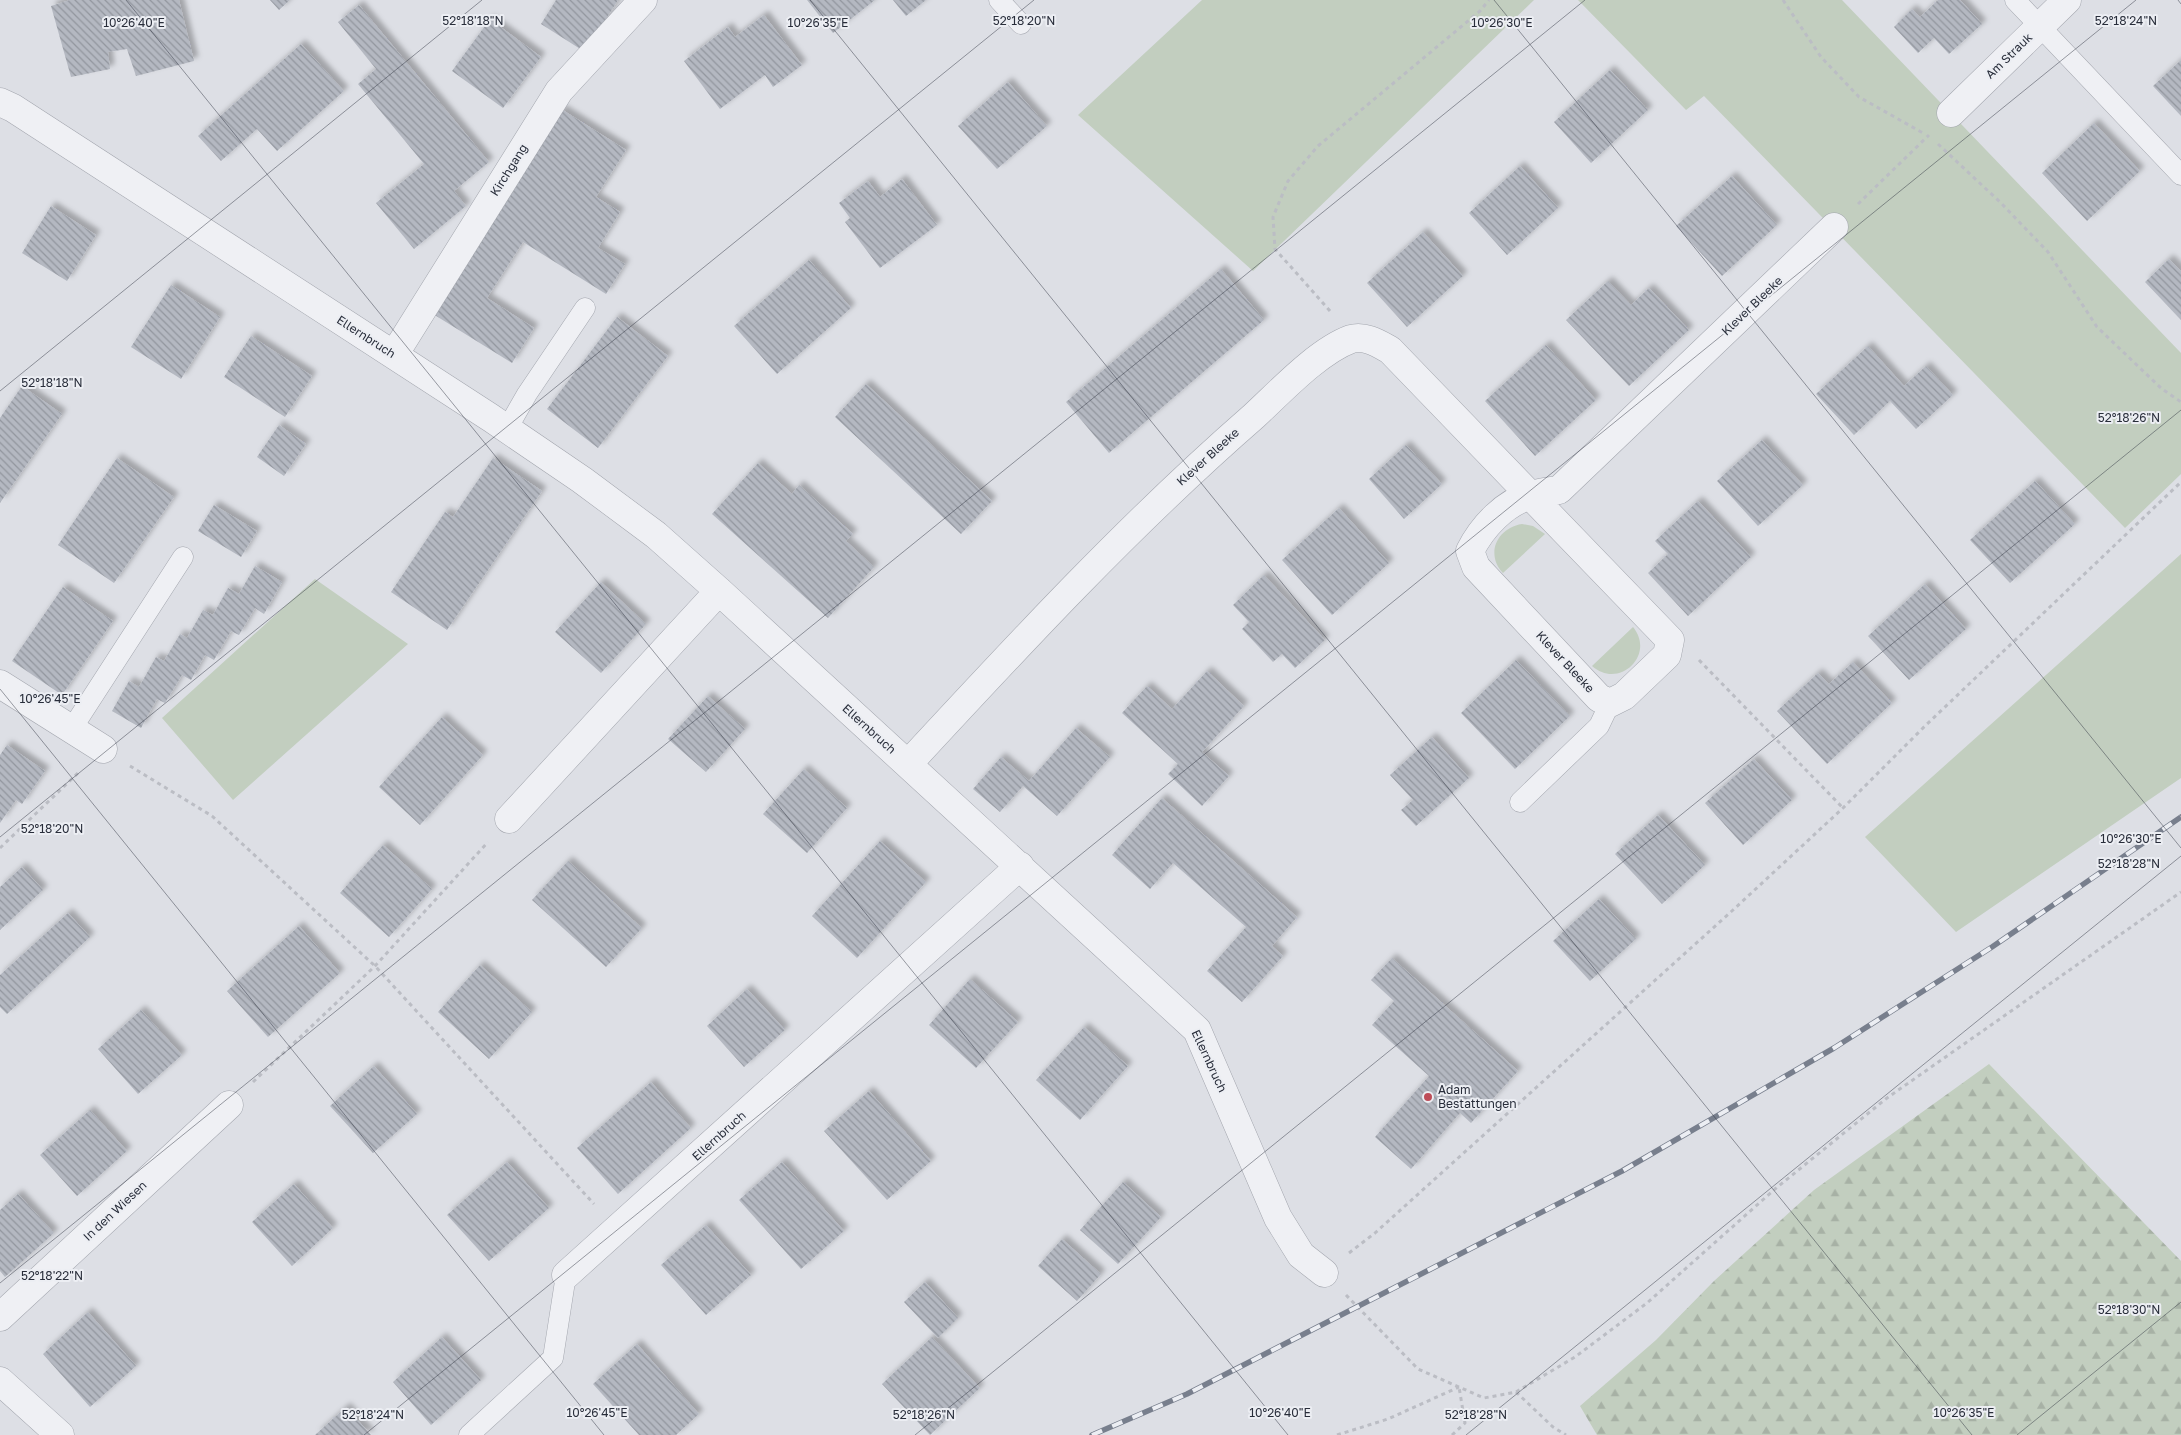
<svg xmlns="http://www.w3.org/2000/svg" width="2181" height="1435" viewBox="0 0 2181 1435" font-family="'Golos Text',sans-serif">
  <defs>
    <pattern id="forest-firs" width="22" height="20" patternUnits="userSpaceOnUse" patternTransform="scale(1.25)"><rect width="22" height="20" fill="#c2cebf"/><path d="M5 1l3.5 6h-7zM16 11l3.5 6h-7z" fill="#a7b1a5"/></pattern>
    <pattern id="building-back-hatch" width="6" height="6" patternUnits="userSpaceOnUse" patternTransform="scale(1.25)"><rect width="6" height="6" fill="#b4b8c1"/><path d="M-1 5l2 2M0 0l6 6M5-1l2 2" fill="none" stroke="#92969e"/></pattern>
    <filter id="shadow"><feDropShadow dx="4.5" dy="-4.5" stdDeviation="2.5" flood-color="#0004"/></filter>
  </defs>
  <rect width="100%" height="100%" fill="#dddfe5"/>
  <path fill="#c2cebf" d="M1202,0H1534L1253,271L1078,115Z
    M1578,0H1842L2181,353V474L2125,528L1704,96L1686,110Z
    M1522,524L1533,526L1545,534L1503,573C1485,554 1497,528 1522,524Z
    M2181,554V778L1956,932L1865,837Z
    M315,579L408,644L233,800L162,718Z
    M1633,627C1656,655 1619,690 1592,666Z"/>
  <path fill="url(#forest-firs)" d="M1989,1064L2181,1261V1435H1597L1580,1406L1656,1340L1714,1281L1814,1190Z"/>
  <path fill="url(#building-back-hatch)" filter="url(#shadow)" d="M70,0H179L194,61L136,76L127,49L108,52L110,69L71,77L51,6Z
    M270,0H290L279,10Z
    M556,0H618L585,52L541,24Z
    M807,0H875L833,33Z
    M893,0H926L906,16Z
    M1938,0H1960L1982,24L1949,54L1934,38L1918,53L1894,27L1912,9L1920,17Z
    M359,5L489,162L454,191L466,206L414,249L376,203L424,164L358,84L376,69L338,22Z
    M764,15L802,65L773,87L765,75L720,109L684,61L728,27L735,37Z
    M490,19L541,57L503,108L452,71Z
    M301,44L344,91L277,151L257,129L221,161L198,136Z
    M2181,60V116L2153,86Z
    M1610,70L1648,110L1591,163L1554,122Z
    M1008,82L1047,126L997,169L958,126Z
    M561,109L626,150L596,197L620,212L598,248L625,264L606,294L523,242L487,298L534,328L512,363L433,314Z
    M2094,123L2140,171L2087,221L2042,173Z
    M1520,166L1558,208L1507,255L1469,213Z
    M1732,176L1777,225L1722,276L1676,226Z
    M902,179L937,225L880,268L845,222L850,218L839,203L868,181L880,197Z
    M51,206L96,235L67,281L22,253Z
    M1423,232L1463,276L1407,327L1367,283Z
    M2169,259L2181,271V320L2145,282Z
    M809,260L851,308L777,374L734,326Z
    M1221,269L1264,320L1109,453L1066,402Z
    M1608,281L1631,305L1649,288L1689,330L1629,386L1566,320Z
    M171,285L220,317L181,379L131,347Z
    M617,317L668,356L598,448L547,409Z
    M251,336L312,376L285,417L224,377Z
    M1546,345L1596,400L1535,456L1485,401Z
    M1868,346L1904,386L1926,366L1953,395L1916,429L1890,401L1854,435L1816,394Z
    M866,384L992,501L961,534L835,417Z
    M22,386L62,414L0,503V418Z
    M279,425L306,444L284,476L257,457Z
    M1762,440L1803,485L1758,526L1717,481Z
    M1406,445L1442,484L1404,519L1369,479Z
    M117,458L174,497L114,583L58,545Z
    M493,458L542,491L447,630L391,592L445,512L453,517Z
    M758,463L792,494L799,485L853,534L846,541L874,567L828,618L712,514Z
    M2035,481L2075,524L2010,583L1970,540Z
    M1698,501L1751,557L1688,616L1648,573L1668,554L1655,541Z
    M214,505L257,531L241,557L198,531Z
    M1339,508L1389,563L1332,615L1282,560Z
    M255,566L282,582L264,614L255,608L239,635L231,631L214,660L205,655L191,680L182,675L165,703L157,699L141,728L112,711L129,681L139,687L156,657L164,661L180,634L187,638L203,610L213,615L228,588L239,594Z
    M1264,575L1325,640L1295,668L1282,654L1273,662L1242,629L1249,622L1233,605Z
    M601,582L646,624L601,673L555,632Z
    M1925,584L1966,629L1909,680L1868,636Z
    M63,587L113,621L62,695L12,661Z
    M1516,660L1570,716L1515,769L1461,713Z
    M1853,662L1892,703L1827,764L1777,711L1818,673L1829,684Z
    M1207,671L1244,706L1202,752L1229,776L1202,806L1168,774L1178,764L1122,713L1147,686L1172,709Z
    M708,696L745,729L706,772L668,739Z
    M442,717L483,755L420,825L379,787Z
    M1076,728L1110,757L1057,816L1023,786L1000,812L973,789L1001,757L1029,781Z
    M1432,737L1469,778L1416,826L1401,810L1413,800L1390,775Z
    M7,745L45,771L22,804L16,800L0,823V755Z
    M1754,759L1792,800L1743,845L1705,803Z
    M804,769L847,808L807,853L763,814Z
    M1162,798L1297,917L1272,946L1283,956L1242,1002L1207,971L1246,927L1173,863L1150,889L1112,855Z
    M1658,815L1705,865L1662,904L1615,854Z
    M880,841L926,882L857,958L812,916Z
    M383,845L432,889L389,937L340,893Z
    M568,861L642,928L606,967L532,900Z
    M22,867L43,890L0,930V887Z
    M1599,899L1636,939L1590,981L1553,941Z
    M68,913L90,937L7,1014L0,1007V975Z
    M299,926L340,973L268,1037L227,991Z
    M1392,958L1518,1071L1471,1123L1460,1113L1411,1169L1375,1137L1429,1076L1372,1025L1394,1001L1371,980Z
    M480,965L532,1012L489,1059L438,1012Z
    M970,979L1018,1022L976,1068L929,1025Z
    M747,989L785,1030L744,1067L707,1026Z
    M141,1010L182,1055L138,1094L98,1049Z
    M1084,1027L1128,1066L1080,1120L1036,1080Z
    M374,1066L417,1114L373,1153L330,1106Z
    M651,1082L691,1128L618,1194L577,1148Z
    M869,1091L931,1161L887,1200L824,1131Z
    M90,1110L127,1151L77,1196L40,1155Z
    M507,1162L549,1208L489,1261L447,1215Z
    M782,1162L844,1231L801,1269L739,1200Z
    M1123,1182L1161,1217L1118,1264L1080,1230Z
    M294,1184L333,1228L292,1266L252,1222Z
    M18,1194L54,1233L5,1277L0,1271V1210Z
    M706,1225L751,1275L706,1315L661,1265Z
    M1062,1239L1101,1274L1077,1301L1038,1266Z
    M925,1282L958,1318L938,1338L904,1302Z
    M88,1312L136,1366L90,1407L43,1354Z
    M442,1337L481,1380L431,1425L393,1382Z
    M932,1337L980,1388L930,1435L882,1384Z
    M637,1344L699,1414L676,1435H639L593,1384Z
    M346,1407L371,1435H315Z"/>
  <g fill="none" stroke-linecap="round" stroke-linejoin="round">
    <defs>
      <path id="lane" d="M999,0L1021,24
        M2015,0L2181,175
        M507,429L527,394L585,308
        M71,730L183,557
        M1520,802L1599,726L1610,703
        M469,1435L553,1358L566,1275"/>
      <path id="street" d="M0,102L13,108L491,418L582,480L656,535L719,591L1197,1030L1278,1218L1301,1255L1324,1273
        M1951,113L2067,0
        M394,355L559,91L643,0
        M0,684L103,749
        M908,764C1019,644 1130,524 1254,416C1280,392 1318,351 1351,339C1365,335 1379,344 1390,350L1670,640L1667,655L1624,696L1610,703L1599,698L1476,567L1470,551C1482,527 1505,502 1532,495C1541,492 1550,491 1559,490L1834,227
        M509,819L719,591
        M566,1275L1020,866
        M0,1317L229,1105
        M0,1381L60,1435"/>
    </defs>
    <use href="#lane" stroke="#a3a6ae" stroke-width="21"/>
    <use href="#street" stroke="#a3a6ae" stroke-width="29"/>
    <path stroke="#bbbdc4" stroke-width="3" stroke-dasharray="4 4" stroke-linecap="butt" d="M1783,0L1821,57L1859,97L1923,133
      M1938,144L2001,203L2048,252L2097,327L2162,389L2181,402
      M1858,204L1929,135
      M1330,311L1275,249L1273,217L1288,181L1318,146L1480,11L1489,0
      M1699,660L1843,808
      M130,766L212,816L375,966L594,1204
      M0,848L78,773
      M253,1082L375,966L488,842
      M1349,1253L1375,1233L1733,910L1843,808L1925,726L2181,482
      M1346,1295L1418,1369L1484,1398L1516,1392L1575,1357L1647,1303L1775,1189L1887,1098L2181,892
      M1516,1392L1553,1427L1566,1435
      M1337,1435L1388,1419L1459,1387
      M1452,1435L1465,1423L1459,1387"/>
    <use href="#lane" stroke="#eff0f4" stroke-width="20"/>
    <use href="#street" stroke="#eff0f4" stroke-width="28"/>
    <defs>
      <path id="rail" d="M1092,1435L1187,1394L1622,1171L1834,1048L1992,947L2181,817"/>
    </defs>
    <use href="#rail" stroke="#787f8d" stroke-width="5.5"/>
    <use href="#rail" stroke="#eceef3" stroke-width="4" stroke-dasharray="11" stroke-linecap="butt"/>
  </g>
  <path fill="none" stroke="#282d3a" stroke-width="1" stroke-opacity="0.45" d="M126,0L1288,1435M810,0L1972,1435M1494,0L2181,848M2178,0L2181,4M0,391L482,0M0,689L604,1435M0,837L1034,0M0,1283L1585,0M364,1435L2136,0M915,1435L2181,410M1466,1435L2181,856M2017,1435L2181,1302"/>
  <circle fill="#be4d58" stroke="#eceef3" stroke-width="2" cx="1428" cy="1097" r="5"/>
  <g text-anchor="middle" stroke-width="4" stroke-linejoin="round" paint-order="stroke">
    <g font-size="12" fill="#282d3a" stroke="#eceef3">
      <text transform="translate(2009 56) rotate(-44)" y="4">Am Strauk</text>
      <text transform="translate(509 170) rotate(-58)" y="4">Kirchgang</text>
      <text transform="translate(1752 306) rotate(-44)" y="4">Klever Bleeke</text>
      <text transform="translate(366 337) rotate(33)" y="4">Ellernbruch</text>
      <text transform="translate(1208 457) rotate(-42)" y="4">Klever Bleeke</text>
      <text transform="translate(1565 662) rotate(47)" y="4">Klever Bleeke</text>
      <text transform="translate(869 729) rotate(42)" y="4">Ellernbruch</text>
      <text transform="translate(1209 1061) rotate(65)" y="4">Ellernbruch</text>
      <text transform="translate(719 1136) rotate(-42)" y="4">Ellernbruch</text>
      <text transform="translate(115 1211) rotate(-43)" y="4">In den Wiesen</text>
    </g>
    <g font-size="12" fill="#282d3a" stroke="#eceef3" text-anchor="start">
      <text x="1438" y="1094">Adam<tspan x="1438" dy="14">Bestattungen</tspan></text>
    </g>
  </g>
  <g font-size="12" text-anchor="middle" fill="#282d3a" stroke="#eceef3" stroke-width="4" stroke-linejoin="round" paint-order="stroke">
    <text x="473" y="25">52°18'18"N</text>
    <text x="1024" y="25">52°18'20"N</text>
    <text x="2126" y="25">52°18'24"N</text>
    <text x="134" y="27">10°26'40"E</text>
    <text x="818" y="27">10°26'35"E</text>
    <text x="1502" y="27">10°26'30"E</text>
    <text x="52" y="387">52°18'18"N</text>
    <text x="2129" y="422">52°18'26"N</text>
    <text x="50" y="703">10°26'45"E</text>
    <text x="52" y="833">52°18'20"N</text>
    <text x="2131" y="843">10°26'30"E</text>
    <text x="2129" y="868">52°18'28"N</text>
    <text x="52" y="1280">52°18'22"N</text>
    <text x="2129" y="1314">52°18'30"N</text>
    <text x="597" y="1417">10°26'45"E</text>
    <text x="1280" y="1417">10°26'40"E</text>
    <text x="1964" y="1417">10°26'35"E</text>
    <text x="373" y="1419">52°18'24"N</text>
    <text x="924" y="1419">52°18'26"N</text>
    <text x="1476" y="1419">52°18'28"N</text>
  </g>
</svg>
